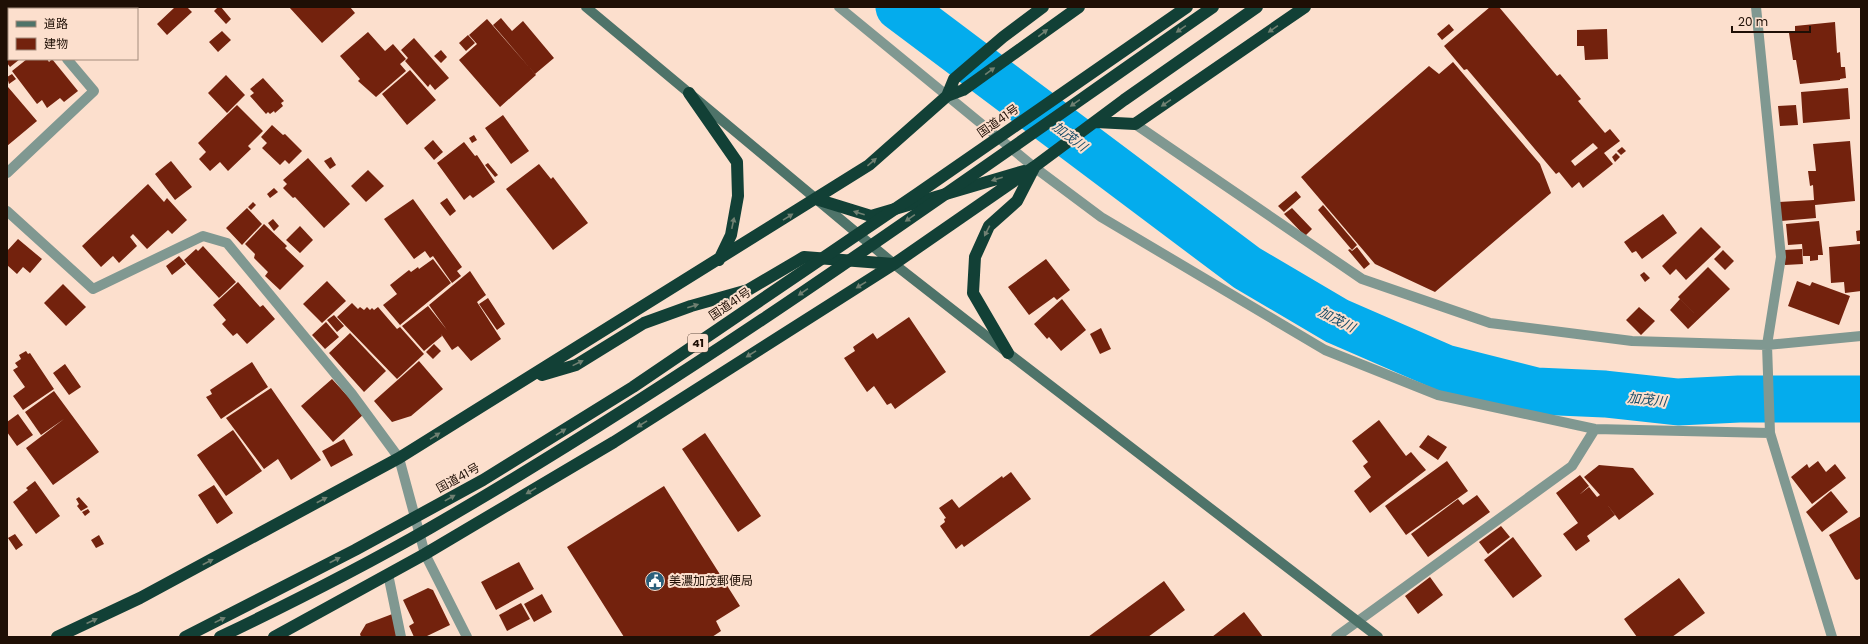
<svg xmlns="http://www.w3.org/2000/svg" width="1868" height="644" viewBox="0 0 1868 644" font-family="Poppins,'Noto Sans JP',sans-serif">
  <rect width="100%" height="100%" fill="#fcdfcd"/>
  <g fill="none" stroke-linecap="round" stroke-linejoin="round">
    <path stroke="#04aced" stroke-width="47" d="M899,7L1247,268L1337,321L1445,368L1536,391L1605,394L1678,402L1739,399H1861"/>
  </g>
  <path fill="#73220d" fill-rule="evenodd" d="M70,7H97L95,9H72Z
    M175,7H187L192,12L167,35L157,24Z
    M218,7H221L231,19L226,24L214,11Z
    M289,7H350L355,13L322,43Z
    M1490,7H1499L1557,76L1560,74L1581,99L1578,101L1605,133L1610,129L1620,141L1604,153L1613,164L1583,188L1579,182L1572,188L1559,172L1556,174L1467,69L1464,70L1444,46ZM1593,143L1598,148L1575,166L1571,161Z
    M7,9L9,11V59H20L10,67L7,63Z
    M501,18L512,31L523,21L554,58L535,74L493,25Z
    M487,19L536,75L500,107L459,60L477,44L469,35Z
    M1835,22L1837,53L1840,52L1841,67H1845L1846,78L1840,79V80L1800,84L1796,60H1793L1789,33L1795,32V26Z
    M1449,24L1454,30L1442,40L1437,34Z
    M1607,29L1608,59L1585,60L1584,46H1577V30Z
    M222,31L231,40L218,52L209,42Z
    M368,32L385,51L393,44L406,59L400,64L406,71L376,97L358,81L360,79L340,56Z
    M468,35L475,43L466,51L459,43Z
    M414,38L449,78L435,90L430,84L428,87L405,61L408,58L401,50Z
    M441,50L447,57L441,63L434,56Z
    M27,59H47L49,62L52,59L78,91L64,102L60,98L47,108L42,100L37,104L12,71Z
    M1453,62L1540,164L1551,193L1435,292L1375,264L1301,177L1429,66L1439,74Z
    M410,70L436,100L407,125L382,94Z
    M12,74L16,79L9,84L7,77Z
    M226,75L245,95L227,113L208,93Z
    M263,78L284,101L281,103L283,106L275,113L274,111L270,114L268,112L266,114L250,96L254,93L250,89Z
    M8,87L37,121L7,146V88Z
    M1848,88L1850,119L1803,123L1801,92Z
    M237,105L263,131L248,146L251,149L228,171L220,162L210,171L199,159L206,152L198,143Z
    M1796,105L1798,125L1780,126L1778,106Z
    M503,115L529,151L511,164L485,128Z
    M272,125L283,135L285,134L302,151L289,164L285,160L280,165L262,148L267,143L261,137Z
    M474,135L477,140L472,143L469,138Z
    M433,140L443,152L434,160L424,148Z
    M1850,141L1855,201L1815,205L1816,218L1781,221L1779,202L1814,200L1813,185L1810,186L1808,171H1816L1813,144Z
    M464,142L475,156L477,155L495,182L473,198L470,195L464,200L437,163Z
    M1622,147L1626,151L1621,155L1617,151Z
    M1616,153L1620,157L1615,162L1612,157Z
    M331,157L336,165L330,169L324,161Z
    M308,158L350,204L324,228L295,197L293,198L283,188L287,184L283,180Z
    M171,161L192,187L175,200L155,174Z
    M488,163L498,175L495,177L485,165Z
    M539,164L551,179L553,177L588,223L553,250L506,189Z
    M368,170L384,186L366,202L351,186Z
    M148,184L164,202L167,198L187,220L172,234L168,230L147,249L133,234L130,237L137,246L119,263L113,256L101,267L82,246Z
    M274,188L278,192L270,198L267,194Z
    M1296,191L1301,197L1284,212L1278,206Z
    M447,198L456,211L450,216L440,203Z
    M413,199L462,267L457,271L461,276L452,283L433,256L430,258L425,251L414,259L384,219Z
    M253,202L256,205L251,210L248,207Z
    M1323,205L1357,245L1352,250L1318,210Z
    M247,208L262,224L242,245L226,228Z
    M1292,208L1312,229L1305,236L1284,214Z
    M1663,214L1677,233L1642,259L1636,251L1632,253L1624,242Z
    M273,219L279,226L274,231L268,223Z
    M1819,221L1823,255H1818V260L1810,261V256H1803L1802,244L1788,245L1786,224Z
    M264,224L287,246L285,248L304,266L280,290L265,276L268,272L254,258L255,254L245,244Z
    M300,226L313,240L300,253L286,240Z
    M1701,227L1721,247L1686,280L1676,269L1670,275L1662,266Z
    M1861,230V241H1857L1856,231Z
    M18,239L42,259L30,273L23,267L17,274L7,265V251Z
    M1861,244V291L1845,293L1844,282L1831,283L1829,247Z
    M203,246L236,282L219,298L184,260L196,249L198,251Z
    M1357,247L1370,264L1364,269L1348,250L1350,249L1352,251Z
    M1802,249L1803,264L1785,265L1784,250Z
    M1723,250L1734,261L1725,270L1714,259Z
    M179,256L186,264L172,275L166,266Z
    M433,259L451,283L400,325L383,305L397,294L390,285L409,270L411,272L418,267L419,269Z
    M1046,259L1070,290L1057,300L1054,297L1029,315L1008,287Z
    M1708,267L1730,289L1688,329L1670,310L1680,299L1694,313L1678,297Z
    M470,271L486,295L477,302L501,339L471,361L458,346L452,350L441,334L442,336L424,351L402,326L428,306L447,330L429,305Z
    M1644,272L1650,278L1645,282L1640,275Z
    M327,281L346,301L322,323L303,304Z
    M1797,281L1810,286L1812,282L1850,296L1839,325L1788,306Z
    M238,282L260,307L263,305L275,319L247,344L237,333L233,336L222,324L226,320L213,305Z
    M63,284L86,307L66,326L44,303Z
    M488,298L505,324L497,330L479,304Z
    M1062,299L1086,330L1061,351L1049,337L1047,339L1034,324Z
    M352,303L358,309L360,307L364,310L367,307L370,310L372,308L374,310L378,307L397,329L400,327L424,354L397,379L337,317Z
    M1639,307L1655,321L1641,335L1626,320Z
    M334,315L344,326L337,332L327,320Z
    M909,317L946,372L895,409L891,403L887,405L874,386L867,392L844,358L855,351L853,347L873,333L877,339Z
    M326,322L339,337L325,349L312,335Z
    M1101,328L1111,349L1100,354L1090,334Z
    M350,333L386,371L364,392L329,353Z
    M434,344L441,351L433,359L426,352Z
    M26,351L28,354L30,353L54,389L23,410L13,396L25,387L13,370L18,367L15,363L21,359L19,355Z
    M419,361L443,389L411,416L392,422L374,401Z
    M252,362L268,387L221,419L206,397L212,394L210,390Z
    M65,364L81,387L69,395L53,373Z
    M332,379L364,414L333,442L301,406Z
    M271,388L321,460L291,480L278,459L264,469L226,418Z
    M54,391L99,452L53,485L26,448L64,419L41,435L25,412Z
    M18,414L33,435L17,446L7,432V422Z
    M1379,420L1406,456L1411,452L1426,470L1370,513L1354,491L1371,477L1363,466L1368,462L1352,441Z
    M233,430L262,471L226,496L197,455Z
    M705,433L761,516L738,532L682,449Z
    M1428,435L1447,447L1438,460L1419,447Z
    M344,439L353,455L331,467L322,451Z
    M1447,461L1468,491L1406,535L1385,506Z
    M1818,461L1826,472L1835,464L1846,478L1812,504L1791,477L1807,464L1809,468Z
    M1599,465L1633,468L1654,494L1619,520L1606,503L1615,515L1587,536L1590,541L1576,551L1563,534L1578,523L1556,493L1580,475L1589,486L1579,495L1589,487L1597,497L1600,495L1584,477Z
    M1011,472L1031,499L964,547L962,544L956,549L940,526L945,522L944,519L946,518L939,508L952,499L959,508L1002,476L1003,478Z
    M35,481L60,516L36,534L13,502L28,490L26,488Z
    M214,485L233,513L217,524L198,495Z
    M664,486L740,606L716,621L721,631L712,637H624L567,547Z
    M1831,491L1848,512L1822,532L1806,512Z
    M1477,495L1490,512L1428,557L1411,534L1458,499L1463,505Z
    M79,497L88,507L81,511L77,506L79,504L76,499Z
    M88,509L90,512L85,516L82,512Z
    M1861,516V578L1857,580L1855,579L1829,535Z
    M1501,526L1510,537L1488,554L1479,542Z
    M15,534L23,545L16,550L8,538Z
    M99,535L104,544L96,548L91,540Z
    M1513,537L1542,576L1513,598L1484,560Z
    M519,562L534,589L496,610L481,582Z
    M1430,577L1443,595L1418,614L1405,596Z
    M1679,578L1705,613L1672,637H1637L1624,619Z
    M1164,581L1185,610L1148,637H1088Z
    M428,588L433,590L450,625L425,637H414L409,626L414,623L403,600Z
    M542,594L552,612L534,622L524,604Z
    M521,603L530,619L507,631L499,615Z
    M1244,612L1263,637H1212Z
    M395,613L400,637H361L360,634L366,624Z"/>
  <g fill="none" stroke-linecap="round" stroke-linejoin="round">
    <path stroke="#809891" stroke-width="10" d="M21,7L23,9
      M388,574L401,637"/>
    <path stroke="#809891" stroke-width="10" d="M839,7L1034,167L1101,217L1325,350L1438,395L1595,429L1770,433
      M1756,7L1781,257L1767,345L1770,433L1832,637
      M113,9L115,7
      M1135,124L1362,279L1490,323L1632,341L1767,345L1861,336
      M7,173L94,91L67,59
      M7,211L93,289L203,236L227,243L352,394L399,458L425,554L467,637
      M1336,637L1572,466L1595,429"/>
    <path stroke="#4e7369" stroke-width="10" d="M586,7L894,264L1008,353L1378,637"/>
    <path stroke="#124036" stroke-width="12" d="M689,93L737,162L738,196L731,235L719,260
      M947,96L954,79L1003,37L1043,7
      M1096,122L1135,124L1305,7
      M816,199L871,216L1024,171
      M1008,353L973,293L975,257L989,226L1017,201L1034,168
      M542,375L576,365L644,323L691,306L748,290L804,257L894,264
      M57,637L140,598L399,458L869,165L947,96L963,90L1079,7
      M274,637L425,554L614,442L894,264L1034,167L1124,100L1257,7"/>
    <path stroke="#124036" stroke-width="12" d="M185,637L355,550L483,480L633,387L917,194L1187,7
      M220,637C291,603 362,567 430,528C702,371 956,186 1213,7"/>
  </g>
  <defs><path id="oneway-solid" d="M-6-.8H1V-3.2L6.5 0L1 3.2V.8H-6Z"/></defs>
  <g fill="#708072">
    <use href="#oneway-solid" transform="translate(1181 29) rotate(145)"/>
    <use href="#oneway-solid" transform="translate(1273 29) rotate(145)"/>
    <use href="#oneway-solid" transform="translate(1043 33) rotate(-37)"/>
    <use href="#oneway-solid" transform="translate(990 71) rotate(-36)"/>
    <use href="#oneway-solid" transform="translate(1075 103) rotate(145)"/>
    <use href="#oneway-solid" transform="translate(1166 103) rotate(145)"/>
    <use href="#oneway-solid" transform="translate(872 162) rotate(-40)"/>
    <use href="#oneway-solid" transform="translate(997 179) rotate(163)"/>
    <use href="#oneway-solid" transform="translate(859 213) rotate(-162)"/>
    <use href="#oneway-solid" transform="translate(788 217) rotate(-32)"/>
    <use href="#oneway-solid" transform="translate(910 218) rotate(145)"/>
    <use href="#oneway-solid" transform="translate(733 223) rotate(-78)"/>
    <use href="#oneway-solid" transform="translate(987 231) rotate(117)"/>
    <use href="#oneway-solid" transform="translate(861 285) rotate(148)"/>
    <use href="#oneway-solid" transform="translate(803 292) rotate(145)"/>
    <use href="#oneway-solid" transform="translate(693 306) rotate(-17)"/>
    <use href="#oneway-solid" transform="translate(751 354) rotate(148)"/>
    <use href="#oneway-solid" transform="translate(578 363) rotate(-26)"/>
    <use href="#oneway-solid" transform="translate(642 424) rotate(148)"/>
    <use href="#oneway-solid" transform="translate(561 432) rotate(-32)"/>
    <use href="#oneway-solid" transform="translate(435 436) rotate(-32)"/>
    <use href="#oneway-solid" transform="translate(531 491) rotate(149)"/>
    <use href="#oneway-solid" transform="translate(450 498) rotate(-29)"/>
    <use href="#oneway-solid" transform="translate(322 500) rotate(-28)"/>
    <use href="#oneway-solid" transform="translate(335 560) rotate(-27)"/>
    <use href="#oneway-solid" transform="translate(208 562) rotate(-28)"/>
    <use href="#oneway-solid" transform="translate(220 620) rotate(-26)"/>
    <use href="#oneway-solid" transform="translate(92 621) rotate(-25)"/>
  </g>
  <defs>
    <symbol id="civic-disc" viewBox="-11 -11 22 22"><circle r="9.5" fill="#2a5f7b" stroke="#fcdfcd"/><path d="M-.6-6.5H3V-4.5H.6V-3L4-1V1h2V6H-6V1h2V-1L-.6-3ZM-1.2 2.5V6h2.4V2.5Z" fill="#fff"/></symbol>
  </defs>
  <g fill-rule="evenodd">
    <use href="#civic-disc" x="644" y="570" width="22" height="22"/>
  </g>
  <g text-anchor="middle" stroke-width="4" stroke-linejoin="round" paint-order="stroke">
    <rect fill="#fcdfcd" stroke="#614d41" stroke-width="1" x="688" y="334" width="20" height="18" rx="3"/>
    <g font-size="11" font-weight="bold" fill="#1f0f05">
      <text x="698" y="347">41</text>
    </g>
    <g font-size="12" fill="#1f0f05" stroke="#fcdfcd">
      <text transform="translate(998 121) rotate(-35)" y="4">国道41号</text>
      <text transform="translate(730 304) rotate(-34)" y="4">国道41号</text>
      <text transform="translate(458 478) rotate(-29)" y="4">国道41号</text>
    </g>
    <g font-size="12" fill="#1f0f05" stroke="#fcdfcd" text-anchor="start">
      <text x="669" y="585">美濃加茂郵便局</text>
    </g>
    <g font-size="13" font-style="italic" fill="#174c67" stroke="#fcdfcd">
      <text transform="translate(1070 136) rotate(37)" y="5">加茂川</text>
      <text transform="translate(1337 319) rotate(27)" y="5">加茂川</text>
      <text transform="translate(1647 399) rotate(6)" y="5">加茂川</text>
    </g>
  </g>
  <rect width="1868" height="644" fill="none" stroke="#1f0f05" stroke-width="16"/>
  <rect x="8" y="8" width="130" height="52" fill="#fcdfcd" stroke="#a48c7d"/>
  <rect x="16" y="21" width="20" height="6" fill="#4e7369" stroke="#a48c7d"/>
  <text x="44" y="28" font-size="12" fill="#1f0f05">道路</text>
  <rect x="16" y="38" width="20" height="12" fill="#73220d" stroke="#a48c7d"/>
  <text x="44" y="48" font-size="12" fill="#1f0f05">建物</text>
  <path d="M1732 26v6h78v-6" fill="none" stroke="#1f0f05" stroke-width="2"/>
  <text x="1738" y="26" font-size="12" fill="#1f0f05" stroke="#fcdfcd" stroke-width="3" paint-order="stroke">20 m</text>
</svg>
